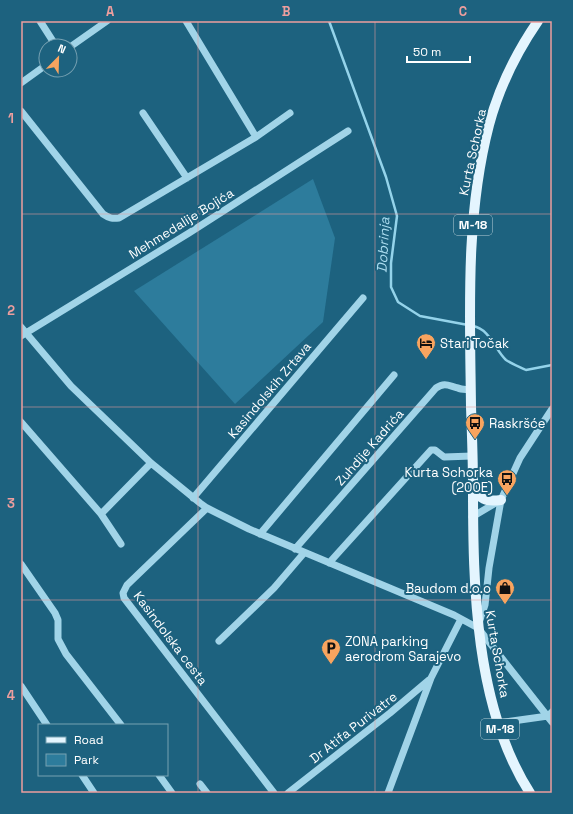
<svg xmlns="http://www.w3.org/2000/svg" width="573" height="814" viewBox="0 0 573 814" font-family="'Space Grotesk',sans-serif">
  <rect width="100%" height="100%" fill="#1d627f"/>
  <path fill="#2d7c9c" d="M313,179L335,238L323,322L235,404L134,291Z"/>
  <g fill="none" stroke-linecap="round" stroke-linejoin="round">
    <path stroke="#94d3ea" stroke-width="2.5" d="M329,21L386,177L397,216L391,263V287L398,302L420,316L468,325
      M473,326C490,329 495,350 506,360C512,364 520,367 526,370L552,365"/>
    <path stroke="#a1d4e8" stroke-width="7" d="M40,21L56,46
      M186,21L256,137
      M70,47L107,21
      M21,83L46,65
      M21,111L103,214C109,218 112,219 119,218L256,137L290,113
      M143,113L187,178
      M21,327L71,386L151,463L200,503L207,508L249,529L454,615L478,628L552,722
      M21,336L189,233L348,131
      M21,422L101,514L121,544
      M193,498L363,298
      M207,508L127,585L123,593L124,598L274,793
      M101,514L151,463
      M472,517L499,501
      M260,534L394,375
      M295,549L436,388C445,382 449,386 458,388C462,390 467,389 471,390
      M329,563L431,450H435L444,457L472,456
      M21,564L55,613L58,620V639L66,654L121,725
      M480,620L485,605L489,568L501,500L520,458L552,409
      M219,641L274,588L304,553
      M21,686L47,725
      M498,723L548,716L552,712
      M82,775L94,793
      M159,775L172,793
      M200,784L207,793
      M288,793L390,713L429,680
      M388,793L431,678L461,619"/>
    <path stroke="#e4f5fe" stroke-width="10" d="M473,485C479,500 486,502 501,500
      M530,793C475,707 473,587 473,487C473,461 472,434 471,407C470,314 465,217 489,125C499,88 516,53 538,21"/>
  </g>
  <path fill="none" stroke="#ed9e9e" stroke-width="1" stroke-opacity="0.55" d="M198,21V793M375,21V793M21,214H552M21,407H552M21,600H552"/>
  <defs>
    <symbol id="hotel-pin" viewBox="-11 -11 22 30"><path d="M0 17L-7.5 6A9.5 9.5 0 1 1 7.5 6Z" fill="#f8a45f" stroke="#1d627f"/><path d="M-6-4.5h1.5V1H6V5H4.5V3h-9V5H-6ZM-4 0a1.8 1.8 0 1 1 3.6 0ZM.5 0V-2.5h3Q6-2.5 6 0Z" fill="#111"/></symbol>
    <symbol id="bus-pin" viewBox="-11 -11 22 30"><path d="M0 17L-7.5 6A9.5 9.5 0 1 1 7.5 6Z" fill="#f8a45f" stroke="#1d627f"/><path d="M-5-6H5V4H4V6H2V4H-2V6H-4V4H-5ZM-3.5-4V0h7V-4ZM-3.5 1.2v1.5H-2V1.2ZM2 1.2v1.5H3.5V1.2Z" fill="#111"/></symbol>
    <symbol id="shop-pin" viewBox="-11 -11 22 30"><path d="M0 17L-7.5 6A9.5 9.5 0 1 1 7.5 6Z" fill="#f8a45f" stroke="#1d627f"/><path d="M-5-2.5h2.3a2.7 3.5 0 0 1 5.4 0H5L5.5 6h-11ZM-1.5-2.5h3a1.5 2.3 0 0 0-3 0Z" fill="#111"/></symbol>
    <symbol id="parking-pin" viewBox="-11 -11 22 30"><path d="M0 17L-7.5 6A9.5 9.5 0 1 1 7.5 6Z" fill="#f8a45f" stroke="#1d627f"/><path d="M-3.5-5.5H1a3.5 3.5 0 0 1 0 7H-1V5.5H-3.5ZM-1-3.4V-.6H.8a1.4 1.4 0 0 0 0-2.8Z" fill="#111"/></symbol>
  </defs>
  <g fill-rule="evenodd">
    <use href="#hotel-pin" x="415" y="332" width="22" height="30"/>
    <use href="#bus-pin" x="464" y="412" width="22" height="30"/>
    <use href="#bus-pin" x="496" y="468" width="22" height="30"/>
    <use href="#shop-pin" x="494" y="577" width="22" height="30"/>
    <use href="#parking-pin" x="320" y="637" width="22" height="30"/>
  </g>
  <g text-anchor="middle" stroke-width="4" stroke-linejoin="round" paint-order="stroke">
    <g fill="#1d627f" stroke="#bbd0d9" stroke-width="1">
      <rect x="454" y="215" width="38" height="20" rx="3"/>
      <rect x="481" y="719" width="38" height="20" rx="3"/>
    </g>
    <g font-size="12" font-weight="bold" fill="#fff">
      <text x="473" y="229">M-18</text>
      <text x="500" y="733">M-18</text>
    </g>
    <g font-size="13" fill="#fff" stroke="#1d627f">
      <text transform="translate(472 152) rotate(-78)" y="5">Kurta Schorka</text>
      <text transform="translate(181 223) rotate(-32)" y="5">Mehmedalije Bojića</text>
      <text transform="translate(269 390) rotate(-50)" y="5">Kasindolskih Zrtava</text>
      <text transform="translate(369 447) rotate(-49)" y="5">Zuhdije Kadrića</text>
      <text transform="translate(171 638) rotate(53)" y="5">Kasindolska cesta</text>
      <text transform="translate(498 654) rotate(80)" y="5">Kurta Schorka</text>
      <text transform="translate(353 727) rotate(-38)" y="5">Dr Atifa Purivatre</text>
    </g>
    <g font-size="13" fill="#fff" stroke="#1d627f" text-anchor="start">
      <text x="440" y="348">Stari Točak</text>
      <text x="489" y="428">Raskršće</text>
      <text x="493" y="477" text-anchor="end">Kurta Schorka<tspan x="493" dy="15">(200E)</tspan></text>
      <text x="491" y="593" text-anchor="end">Baudom d.o.o</text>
      <text x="345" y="646">ZONA parking<tspan x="345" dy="15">aerodrom Sarajevo</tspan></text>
    </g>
    <g font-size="14" font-style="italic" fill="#acddf0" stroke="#1d627f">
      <text transform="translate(383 245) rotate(-87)" y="5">Dobrinja</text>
    </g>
  </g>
  <rect width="573" height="814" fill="none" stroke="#1d627f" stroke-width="44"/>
  <rect x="38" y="724" width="130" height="52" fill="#1d627f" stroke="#77a1b2"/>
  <rect x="46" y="737" width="20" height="6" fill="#e4f5fe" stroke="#77a1b2"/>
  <text x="74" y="744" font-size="12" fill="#ffffff">Road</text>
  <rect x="46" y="754" width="20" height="12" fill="#2d7c9c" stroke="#77a1b2"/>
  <text x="74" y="764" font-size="12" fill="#ffffff">Park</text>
  <g transform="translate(58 58) rotate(23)"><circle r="19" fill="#1d627f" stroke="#77a1b2"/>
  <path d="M0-3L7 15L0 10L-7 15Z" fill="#f8a45f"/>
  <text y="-6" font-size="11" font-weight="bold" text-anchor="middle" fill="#ffffff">N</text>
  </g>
  <path d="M407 56v6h63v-6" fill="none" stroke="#ffffff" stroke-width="2"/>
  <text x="413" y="56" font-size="12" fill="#ffffff" stroke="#1d627f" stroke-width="3" paint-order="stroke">50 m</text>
  <rect x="22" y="22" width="529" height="770" fill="none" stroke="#ed9e9e" stroke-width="1.5"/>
  <g font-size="13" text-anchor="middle" font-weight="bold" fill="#ed9e9e">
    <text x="110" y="16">A</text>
    <text x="286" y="16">B</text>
    <text x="463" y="16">C</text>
    <text x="11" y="123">1</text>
    <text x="11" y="315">2</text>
    <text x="11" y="508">3</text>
    <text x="11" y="700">4</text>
  </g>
</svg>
